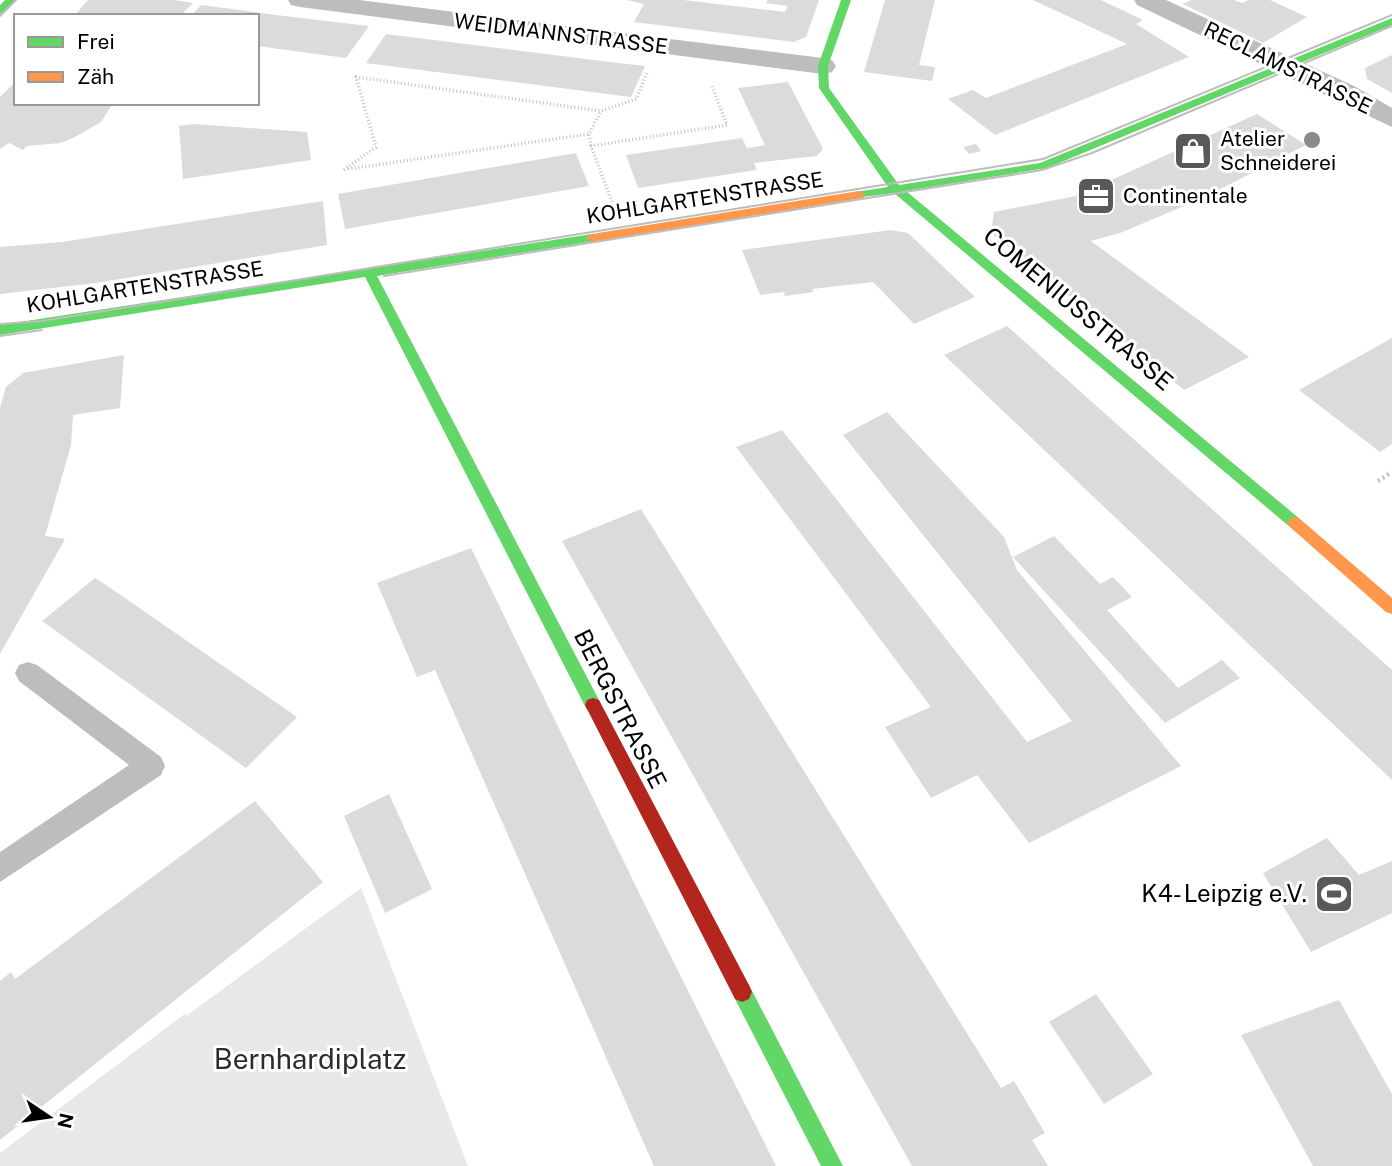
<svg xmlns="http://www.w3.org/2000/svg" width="1392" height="1166" viewBox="0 0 1392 1166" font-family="'Public Sans',sans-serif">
  <rect width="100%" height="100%" fill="#fff"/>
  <path fill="#e8e8e8" d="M361,888L468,1166H0V1153L186,1013V1016Z"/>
  <path fill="#dbdbdb" d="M88,0H174L193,3L180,16H74Z
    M627,0H683L785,12L788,6L766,3L768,0H819L806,37L794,42L634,22L644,4Z
    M885,0H935L919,65L935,67L932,81L864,72Z
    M1033,0H1101L1143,20L1136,24L1189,57L995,135L948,99L973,90L986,98L1127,44Z
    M1191,0H1234L1242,3L1248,0H1270L1307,17L1263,43L1183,4Z
    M201,5L276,15L369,26L346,58L257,46V16H191Z
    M386,34L618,63L645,66L631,97L366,63Z
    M1392,55V93L1367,79L1365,68Z
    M16,81V103L112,105L101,122L73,138L60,143L27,146L23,150L9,143L0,149V97Z
    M788,82L823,149L817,156L754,163L757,170L638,188L626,155L742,138L747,148L765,145L738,88Z
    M1257,114L1306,145L1203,198L1120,233L1091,241L1249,357L1184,390L991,233L994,212L1076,196Z
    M193,124L307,132L311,160L183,179L179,126Z
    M976,144L981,151L969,154L963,147Z
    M576,153L589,186L345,229L338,194Z
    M323,201L327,245L96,283L0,294V247L62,242Z
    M891,230L908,233L975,297L914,324L873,282L812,289L814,292L785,296L784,292L760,295L742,250Z
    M1007,326L1392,670V780L944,355Z
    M1392,338V444L1380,452L1299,390Z
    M124,355L120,408L73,415L71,445L45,536L65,539L0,654V408L6,387L23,373Z
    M887,412L1004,537L1017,570L1181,766L1029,843L977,775L931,798L885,727L931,707L736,447L782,430L1027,742L1072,721L843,435Z
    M641,509L1001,1088L1014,1081L1045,1133L1032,1140L1048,1166H912L562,541Z
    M1054,536L1100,584L1113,577L1132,597L1107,610L1178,688L1222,660L1240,678L1165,723L1013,557Z
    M471,548L646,907L776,1166H654L435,670L417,677L377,583Z
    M95,578L109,587L297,717L246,768L42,621Z
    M389,794L432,889L385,913L344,816Z
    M255,801L323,882L0,1140V981L11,972L15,979Z
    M1327,838L1359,875L1392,861V913L1311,952L1263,873Z
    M1096,994L1153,1074L1104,1104L1049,1022Z
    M1339,1000L1392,1094V1166H1313L1241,1035Z"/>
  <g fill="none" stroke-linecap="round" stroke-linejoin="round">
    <path stroke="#c2c2c2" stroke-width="3.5" stroke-dasharray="1 2.5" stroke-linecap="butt" d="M591,146L589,134L601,111
      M348,169L589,134
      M344,170L376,147L356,77L601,111L636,99L647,73
      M612,202L591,146L727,125L711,84"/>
    <path stroke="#c2c2c2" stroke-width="4.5" stroke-dasharray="2 3.5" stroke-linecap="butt" d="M1378,481L1392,472"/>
    <path fill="#bdbdbd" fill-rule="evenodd" d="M28,662L37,665L161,757L165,766L161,775L0,882V852L129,765L19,681L15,673L19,665Z"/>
    <path fill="#bdbdbd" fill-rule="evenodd" d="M288,0H359L823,58L832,60L836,66L832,72L823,74L300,7L291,5Z
      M1134,0H1166L1354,86L1392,108V127L1137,5Z"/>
    <path fill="#63d668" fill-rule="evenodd" d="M5,0H16L0,14V5Z
      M841,0H851L828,66L829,88L899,185L1040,163L1392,18V25L1047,168L906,191L1300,519L1303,523L1300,527H1290L894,193L855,198V192L888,187L819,88L818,66Z
      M592,234L596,235V241L377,276L599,700L601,705L599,710L593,712L587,710L365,277L0,335V325Z
      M742,982L749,985L843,1166H821L735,999L732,992L735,985Z"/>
    <path fill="#ff974d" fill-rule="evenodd" d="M859,191L865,195L863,198L592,242L586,238L592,234Z
      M1295,517L1300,519L1392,598V614L1386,612L1290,527L1287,523L1290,519Z"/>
    <path fill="#b3261e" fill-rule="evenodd" d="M593,698L599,700L749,985L752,992L749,999L742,1002L735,999L585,705L587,700Z"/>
    <path stroke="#bdbdbd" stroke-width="2" d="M0,16L16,0
      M384,276L1042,170L1092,153L1392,26
      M0,324L42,321L1043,159L1392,15
      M0,336L42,330"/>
  </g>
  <circle fill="#8b8b8b" cx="1312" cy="140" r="8"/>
  <defs>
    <symbol id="shop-square" viewBox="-11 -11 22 22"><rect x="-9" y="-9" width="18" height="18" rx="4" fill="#595959" stroke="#fff"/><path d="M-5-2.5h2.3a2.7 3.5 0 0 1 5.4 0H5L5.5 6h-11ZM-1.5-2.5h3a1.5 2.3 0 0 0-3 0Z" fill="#fff"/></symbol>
    <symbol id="office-square" viewBox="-11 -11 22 22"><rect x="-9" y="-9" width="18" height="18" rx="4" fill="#595959" stroke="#fff"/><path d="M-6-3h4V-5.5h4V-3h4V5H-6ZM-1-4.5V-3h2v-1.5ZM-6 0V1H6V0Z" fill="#fff"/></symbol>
    <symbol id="stadium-square" viewBox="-11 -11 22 22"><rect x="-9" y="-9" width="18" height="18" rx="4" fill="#595959" stroke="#fff"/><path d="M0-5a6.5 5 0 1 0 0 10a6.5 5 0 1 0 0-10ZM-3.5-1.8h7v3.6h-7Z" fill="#fff"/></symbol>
  </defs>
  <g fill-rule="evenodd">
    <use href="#shop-square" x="1171" y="129" width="44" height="44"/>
    <use href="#office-square" x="1074" y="174" width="44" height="44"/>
    <use href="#stadium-square" x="1312" y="872" width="44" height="44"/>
  </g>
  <g text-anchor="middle" stroke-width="6" stroke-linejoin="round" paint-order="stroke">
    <g font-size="21" fill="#000" stroke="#fff">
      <text transform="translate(561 34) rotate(7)" y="7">WEIDMANNSTRASSE</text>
      <text transform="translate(1288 68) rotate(26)" y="7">RECLAMSTRASSE</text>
      <text transform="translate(705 198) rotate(-9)" y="7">KOHLGARTENSTRASSE</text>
      <text transform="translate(145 287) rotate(-9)" y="7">KOHLGARTENSTRASSE</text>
    </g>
    <g font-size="21" fill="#000" stroke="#fff" text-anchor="start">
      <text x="1220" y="146">Atelier<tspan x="1220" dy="24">Schneiderei</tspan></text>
      <text x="1123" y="203">Continentale</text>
    </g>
    <g font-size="24" fill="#000" stroke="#fff">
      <text transform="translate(1078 309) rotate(40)" y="8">COMENIUSSTRASSE</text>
      <text transform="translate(620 709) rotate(63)" y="8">BERGSTRASSE</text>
    </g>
    <g font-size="24" fill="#000" stroke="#fff" text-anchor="end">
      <text x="1307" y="902">K4- Leipzig e.V.</text>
    </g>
    <g font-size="28" fill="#2c2c2c" stroke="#fff">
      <text x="310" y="1069">Bernhardiplatz</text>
    </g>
  </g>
  <rect x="14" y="14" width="245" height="91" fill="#ffffff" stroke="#999999" stroke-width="2"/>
  <rect x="28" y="37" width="35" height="10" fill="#63d668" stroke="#999999" stroke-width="2"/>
  <text x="77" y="49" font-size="21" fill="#000000">Frei</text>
  <rect x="28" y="72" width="35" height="10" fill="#ff974d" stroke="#999999" stroke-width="2"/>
  <text x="77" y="84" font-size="21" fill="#000000">Zäh</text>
  <g transform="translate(49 1117) rotate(103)" stroke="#ffffff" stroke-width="5" paint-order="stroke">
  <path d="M0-5L12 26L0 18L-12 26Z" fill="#000000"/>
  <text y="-10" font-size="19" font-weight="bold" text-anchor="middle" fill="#000000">N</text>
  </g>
</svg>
